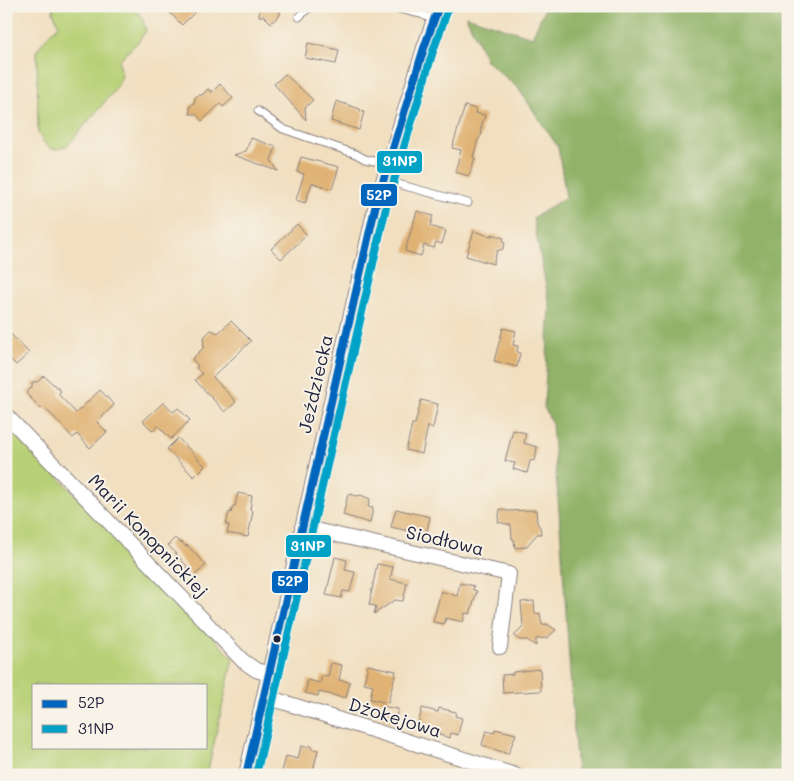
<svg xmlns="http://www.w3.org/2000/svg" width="794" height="781" viewBox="0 0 794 781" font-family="Mali,sans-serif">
  <rect width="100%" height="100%" fill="#f7f3e8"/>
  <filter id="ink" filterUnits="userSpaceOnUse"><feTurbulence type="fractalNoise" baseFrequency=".02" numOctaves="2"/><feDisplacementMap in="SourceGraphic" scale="10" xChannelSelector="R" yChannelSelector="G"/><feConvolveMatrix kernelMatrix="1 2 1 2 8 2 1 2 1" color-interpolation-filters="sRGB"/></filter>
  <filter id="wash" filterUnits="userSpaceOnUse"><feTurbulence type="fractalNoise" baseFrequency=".0096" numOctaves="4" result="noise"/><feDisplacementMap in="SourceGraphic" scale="20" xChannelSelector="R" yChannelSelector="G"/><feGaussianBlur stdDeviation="1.12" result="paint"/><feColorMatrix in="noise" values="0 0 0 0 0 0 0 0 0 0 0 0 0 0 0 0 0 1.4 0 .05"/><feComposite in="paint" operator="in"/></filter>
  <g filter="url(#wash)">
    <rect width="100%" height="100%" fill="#f1dfc0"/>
    <path fill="#b7d076" stroke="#6c7958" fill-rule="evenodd" d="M54,6H131L142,17L146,31L137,43L119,60L122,76L114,91L68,145C51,154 47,148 38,133L37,50L50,33L59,26L53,12Z
      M6,423L233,658L207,775H6ZM34,685H206V747H34Z"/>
    <path fill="#91b267" stroke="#5a6a51" d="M546,6H788V775H577L559,510L552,424L544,407L550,307L533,218L566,197L558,147L518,88L486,60L466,16L532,37Z"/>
    <g id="blocks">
      <path fill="#e0b375" d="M163,6H190L195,12L182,25Z
        M260,6H276L280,10V15L271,23L264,16H259Z
        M308,43L339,50L336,64L305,58Z
        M285,74L313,100L305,108L306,120L274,84Z
        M220,84L233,98L223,107L220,104L202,121L196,114H190V106L194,103L195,98L198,95H202L208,89L212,92Z
        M336,101L360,109V111L364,112L359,130L331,121Z
        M465,106L476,109L475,113L485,115L481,128L482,134L478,140L473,157L475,158L469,176L455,172L461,150L452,148Z
        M251,138L276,147L271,160L278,171L234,155L246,151Z
        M301,157L339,167L332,189L312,183L305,203L296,200L304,174L297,172Z
        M417,211L433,216L430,226L446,231L442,244L436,242L434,248L424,245L421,256L405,251Z
        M297,224L307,235L281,259L271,249Z
        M474,231L486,235L492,236V234L504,238L503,242L505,243L503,249L497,251L493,264L466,256Z
        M231,321L251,341L213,377L236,402L225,412L195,380L202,374L196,368L198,366L192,359L204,347L203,338L211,330L218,333Z
        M503,328L516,331L513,345L518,346L517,352L520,353L517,367L494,361Z
        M6,329L29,353L16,365L6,355Z
        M44,376L61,391L58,394L76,413L100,390L114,405L97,422L107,432L90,448L77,434L73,438L52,415L43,407L41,409L26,393L32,387V382H37Z
        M421,400L438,404L433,428L428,426L422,454L406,450L412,424H415Z
        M164,402L173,412L178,408L190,420L171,439L158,426L153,431L143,421Z
        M513,430L526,433L524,443L537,447L535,460L530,461L527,473L513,469L515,463L505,461Z
        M178,438L205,466L194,477L167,449Z
        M238,493L252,496L250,510L253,511L248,537L227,533L229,525H226L229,512L231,513L233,506H235Z
        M348,494L358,496L361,495L370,499L368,507L373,508L370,523L343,515Z
        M396,509L430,517L426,535L391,527Z
        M500,509L507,511L536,510L537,523L540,527L541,534H537L526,547L515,548L514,539H512L511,525L498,522Z
        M175,538L180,543L182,542L186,547L187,545L206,565L193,577L185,569L187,566L168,545Z
        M335,557L347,560L345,570L355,572L350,592L343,591L341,598L326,595Z
        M377,564L393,567L390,579L407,583L403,601L395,600L374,614L376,606L369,605Z
        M460,583L474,586L473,590L477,591L470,614L465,613L463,622L446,618L444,624L433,622L441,591L457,596Z
        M534,601L535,614L540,613L542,625L547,624L556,630L547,638L536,639V646L527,640H520L514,636L523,627L521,602Z
        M331,663L342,665L339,680L350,682L346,698L319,692L318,696L305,693L308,680L320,683L322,676L328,677Z
        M368,665L396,671L388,703L370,699L373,685L364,683Z
        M540,669L541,691L503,693L502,675L513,674V672Z
        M382,706L398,709L395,722L380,718Z
        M422,708L438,712L439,708L456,712L455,716L462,718L458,735L451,733L450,738L439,735L440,730L418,725Z
        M495,729L516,734L508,754L482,745L486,731L494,733Z
        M310,745L312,749L318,750L312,775H292L282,772L286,756L298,759L301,746L307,747Z"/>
    </g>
  </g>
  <g filter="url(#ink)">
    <use href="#blocks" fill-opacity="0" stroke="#8a807e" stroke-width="1"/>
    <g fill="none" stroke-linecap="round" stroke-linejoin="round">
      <defs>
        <path id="lane" d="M387,6L421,14L434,20
          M299,17L311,6
          M258,111L283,129L356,154L365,159L388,164
          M383,180L468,203"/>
        <path id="street" d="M6,415L243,661L256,670L269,674
          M302,527L509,574L500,647
          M264,696L515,775
          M246,775L376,204L424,48L439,6"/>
      </defs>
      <use href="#lane" stroke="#8a807e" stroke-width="9"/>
      <use href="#street" stroke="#8a807e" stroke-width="16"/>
      <use href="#lane" stroke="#fff" stroke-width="7"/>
      <use href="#street" stroke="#fff" stroke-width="14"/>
      <defs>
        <path id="bus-1" d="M246,775L376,204L424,48L439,6"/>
        <path id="bus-2" d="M256,775L386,207L433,51L448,9"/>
      </defs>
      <use href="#bus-1" stroke="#f7f3e8" stroke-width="11"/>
      <use href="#bus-2" stroke="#f7f3e8" stroke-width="11"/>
      <use href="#bus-1" stroke="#0065bd" stroke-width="8"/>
      <use href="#bus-2" stroke="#02a2c7" stroke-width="8"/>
    </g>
  </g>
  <circle fill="#22223b" stroke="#f7f3e8" stroke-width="2" cx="277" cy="639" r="4.5"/>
  <g text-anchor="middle" stroke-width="4" stroke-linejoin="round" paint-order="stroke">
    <g font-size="18" fill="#22223b" stroke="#f7f3e8">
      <text transform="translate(316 384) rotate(-77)" y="6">Jeździecka</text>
      <text transform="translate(148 536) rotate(46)" y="6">Marii Konopnickiej</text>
      <text transform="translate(445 541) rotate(13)" y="6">Siodłowa</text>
      <text transform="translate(395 718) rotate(17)" y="6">Dżokejowa</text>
    </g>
  </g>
  <g stroke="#f7f3e8" stroke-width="2">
    <rect x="376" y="150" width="47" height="24" rx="5" fill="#02a2c7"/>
    <rect x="360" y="183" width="38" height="24" rx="5" fill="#0065bd"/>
    <rect x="285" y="534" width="47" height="24" rx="5" fill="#02a2c7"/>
    <rect x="271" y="570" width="38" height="24" rx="5" fill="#0065bd"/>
  </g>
  <g font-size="14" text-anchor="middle" font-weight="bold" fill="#fff">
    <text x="400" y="166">31NP</text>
    <text x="379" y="200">52P</text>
    <text x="308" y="551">31NP</text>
    <text x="290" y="586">52P</text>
  </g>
  <rect width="794" height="781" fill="none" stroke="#f7f3e8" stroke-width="25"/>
  <rect x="32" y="684" width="175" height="65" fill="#f7f3e8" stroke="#a29fa3"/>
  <rect x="42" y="700" width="25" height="8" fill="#0065bd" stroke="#a29fa3"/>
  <text x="78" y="708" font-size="15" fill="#22223b">52P</text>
  <rect x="42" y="725" width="25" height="8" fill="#02a2c7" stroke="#a29fa3"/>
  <text x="78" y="734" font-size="15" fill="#22223b">31NP</text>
</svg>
